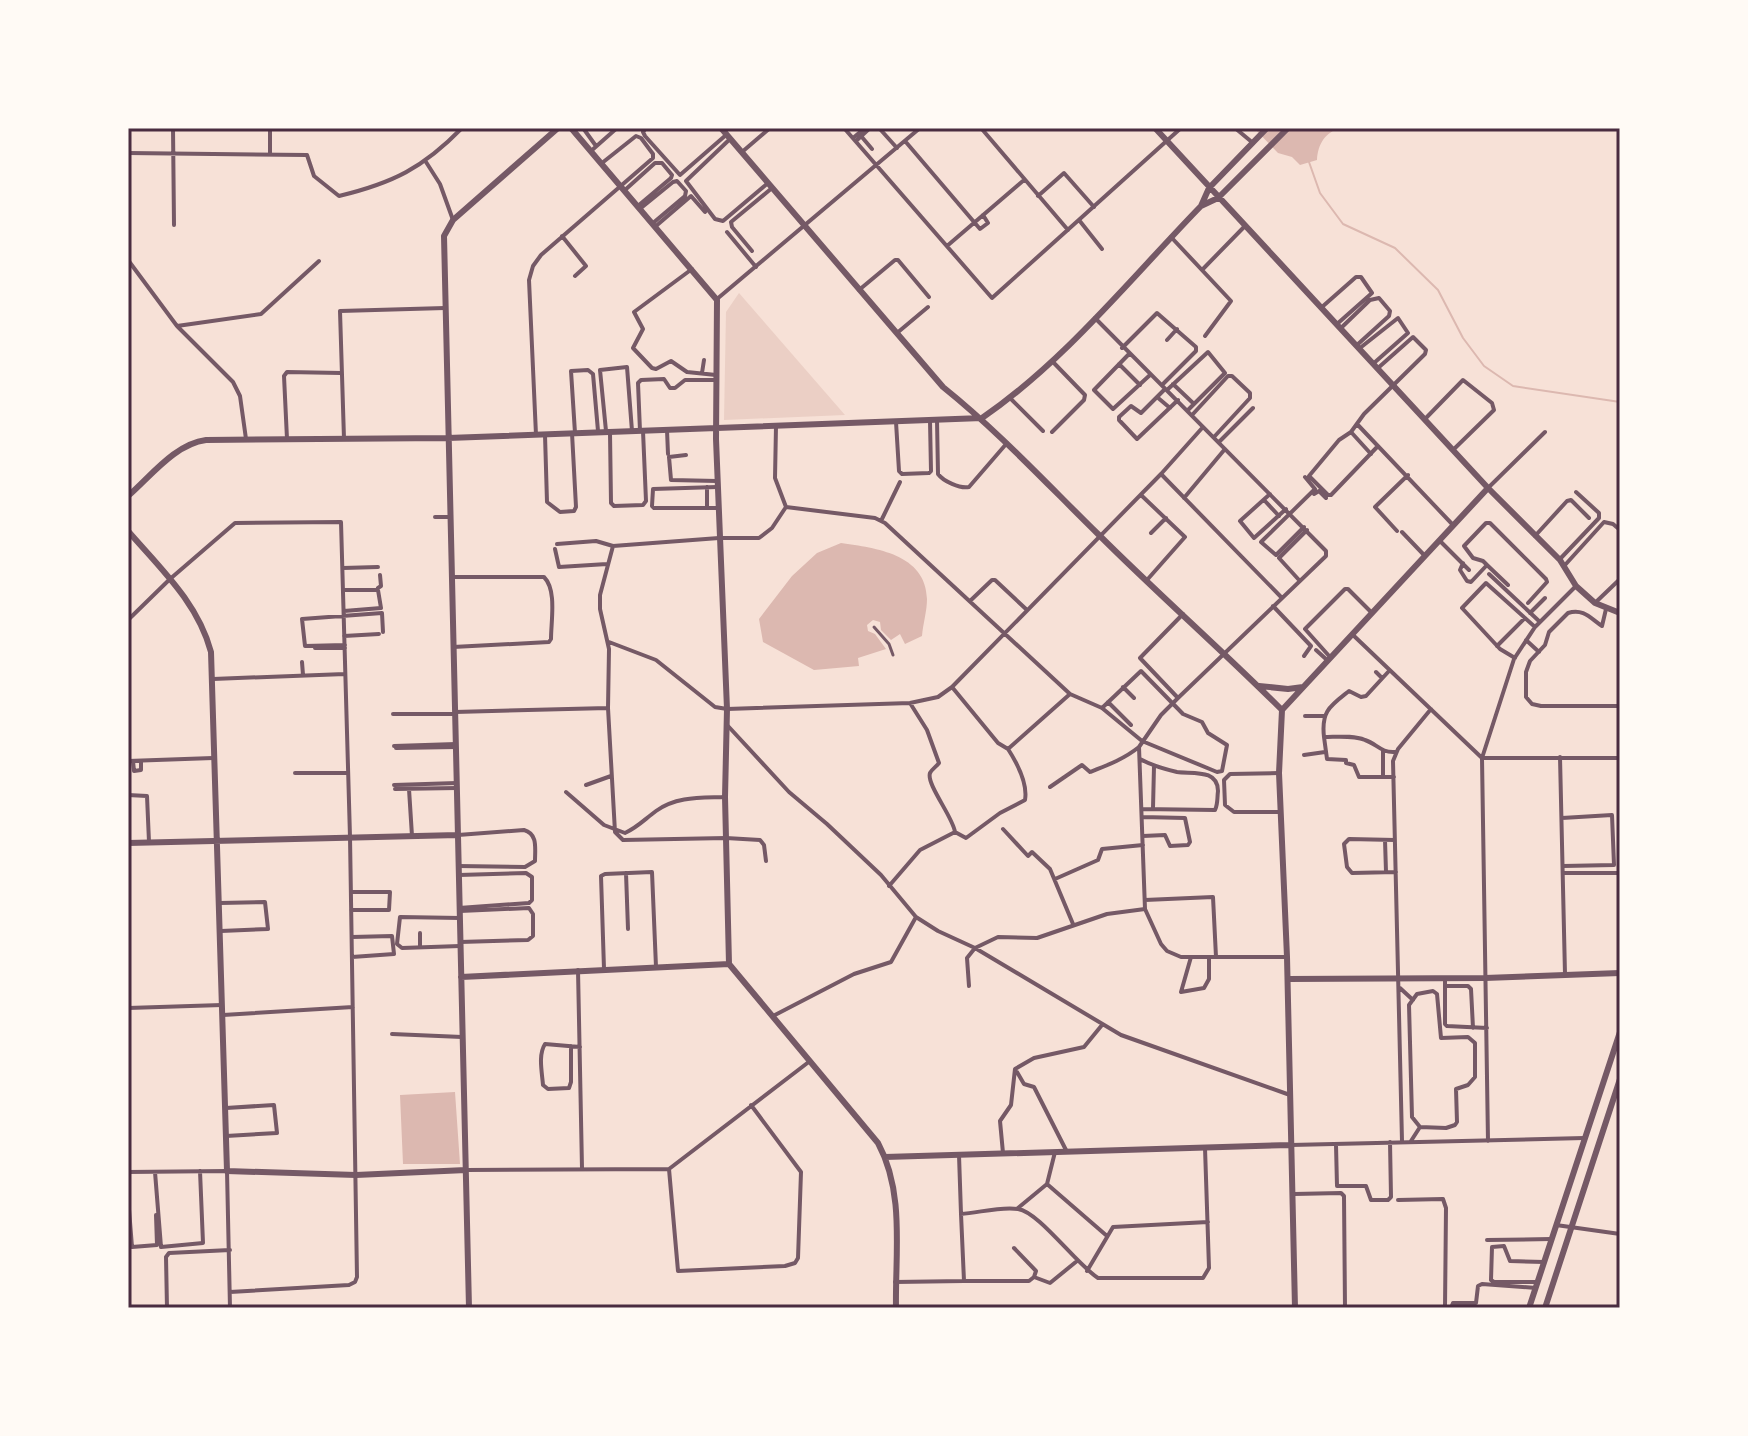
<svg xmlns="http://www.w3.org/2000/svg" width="1748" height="1436" viewBox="0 0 1748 1436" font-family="'PT Serif',serif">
  <rect width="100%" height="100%" fill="#f7e1d7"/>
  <path fill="#ebcfc5" d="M739,293L845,415L724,420L726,312Z"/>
  <path fill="#dcb8b0" d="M1254,128H1341C1325,132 1318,144 1317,160L1300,165L1292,157L1278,153Z
    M841,543C876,548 926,554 927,599C927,611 923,624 922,636L905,644L900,634L891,640L881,630L880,622L873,620L867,625L868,631L875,634L886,649L858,658L859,666L814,670L763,642L759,619L792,576L817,553Z
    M455,1092L460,1164H403L400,1095Z"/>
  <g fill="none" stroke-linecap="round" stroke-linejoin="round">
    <path stroke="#dcb8b0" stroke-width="2" d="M1309,162L1320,193L1343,224L1395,248L1438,290L1463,338L1484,366L1513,386L1620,402"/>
    <path stroke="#755966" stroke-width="3" d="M874,627L889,644L893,655"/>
    <path stroke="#755966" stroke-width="4" d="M173,128L174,225
      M270,128V154
      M583,128L596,146
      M646,128L643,132L645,136L680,175L726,135
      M844,128L992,298L1181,128
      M879,128L897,148
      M981,128L1068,230
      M1235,128L1253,143
      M861,136L872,149
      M853,138L865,128
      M730,139L686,181L715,219L723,221L768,183
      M856,141L870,128
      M905,141L980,229L988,223L983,215
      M591,151L617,128
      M742,152L770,128
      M128,153L307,155L314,176L339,196C393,183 423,168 462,128
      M426,162L440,184L453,220
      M625,190L655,163H662L672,175L671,178L639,205
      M1038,196L1064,173L1094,207
      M641,208L673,182L677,181L686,191L685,196L653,223
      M1079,220L1102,249
      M656,226L691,196L705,212
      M727,232L756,267
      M562,236L586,266L575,276
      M1171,237L1231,301L1205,336
      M947,246L1024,180
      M752,251L732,227L731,222L772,188
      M128,260L177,326L233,382L240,396L246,439
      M692,269L634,312L643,329L633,348L652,368L656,369L671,361L687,372L716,375
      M1202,270L1244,227
      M859,290L895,260H898L929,297
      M717,299L920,128
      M1322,307L1356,277H1361L1372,293L1337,324
      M1095,318L1326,551V556L1178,698L1161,715L1139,747L1145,909L1161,944L1167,951L1181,957H1287
      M177,326L261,314L319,261
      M1341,328L1370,300L1379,298L1390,311L1389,316L1357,345
      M897,333L928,307
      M1167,340L1177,329
      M1122,348L1157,313L1196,347V351L1162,385
      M1360,348L1398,318L1408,333L1374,363
      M1129,354L1094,390L1113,409L1150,375
      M1119,364L1140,385
      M1378,368L1413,337L1426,350L1425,354L1364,414L1351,432L1339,440L1309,476L1328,495H1331L1378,446
      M702,373L704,360
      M1173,384L1194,404
      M1165,389L1141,413L1131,406L1119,417V420L1137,439L1178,400
      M1167,390L1208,352L1225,373L1188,410
      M1157,397L1170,408
      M1010,398L1043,431
      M1193,414L1228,376H1232L1250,393V398L1214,437
      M1425,419L1463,380L1492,403L1494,410L1453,450
      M937,420L938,474C943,481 960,489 969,487L1007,443
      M896,422L899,471L902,474L929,473L931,471L930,421
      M1357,424L1453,525
      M776,426L775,478L786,507
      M667,430L668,454
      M606,431L600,370L627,367L632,431
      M640,431L638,383L641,380L664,379L670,388H675L685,380H716
      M1052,432L1084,400L1085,395L1053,362
      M1351,432L1371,454
      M575,433L571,371L588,370L593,374L598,431
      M610,433L611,503L614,506L643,505L646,501L643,431
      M536,435L529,280L533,266L541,255L653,158V154L641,138L636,136L602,163
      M545,435L547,502L560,512L574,511L576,507L572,433
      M287,439L284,376L287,372L341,373
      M344,439L340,311L445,308
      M1219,442L1253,408
      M686,455L669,457L671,480L717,481
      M1161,474L1282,598
      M707,487V508
      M717,487L653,489L652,506L654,508H718
      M1488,488L1545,432
      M1270,494L1240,521L1254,538L1286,509
      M1314,494L1319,491L1326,498
      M1141,495L1185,537L1147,580
      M1184,498L1225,449
      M1264,500L1279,516
      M435,517H450
      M881,521L900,482
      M1304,527L1276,555L1261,542L1315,489L1305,477
      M1397,531L1375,507L1408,475
      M1402,532L1425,556
      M1151,533L1166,518
      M1535,536L1567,501L1571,500L1589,518
      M1440,541L1469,570
      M557,544L596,541L613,546
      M555,549L559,567L607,564
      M1560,559L1599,518V513L1576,492
      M1463,563L1460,570L1467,581L1471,582L1487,565L1483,561L1473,558L1464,546L1486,523H1490L1546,579L1547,582L1528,603
      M1487,565L1508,585
      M1565,565L1604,522L1613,524L1620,530
      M343,568L378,567
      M1489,574L1540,622
      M452,577H544C557,590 551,621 551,639L549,642L453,647
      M1299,580L1279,558L1307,530
      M378,588L381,586L380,575
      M343,590H378L381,608L344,611
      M970,601L992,580H995L1027,610
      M1596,602L1620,579
      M1273,606L1311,646L1304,656
      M1530,613L1545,598
      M128,620L170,579L235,523L341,522L350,837L357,1277L355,1282L349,1285L230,1292
      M1602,626C1591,619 1584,608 1568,613L1549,632L1545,645L1530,661L1526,672V697L1532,704L1541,706H1620
      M1602,626L1606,609
      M1353,635L1482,758H1620
      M344,636L379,634
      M1526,640L1539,652
      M609,642L656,660L715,707L727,709L910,703L938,697L952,687L1161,474L1203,427
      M345,645L305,646L302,619L382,613L383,632
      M1497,646L1525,618
      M315,648H345
      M1316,650L1327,660
      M1330,657L1305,629L1345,589H1348L1372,613
      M1515,658L1500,649L1462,608L1486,583L1535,627
      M302,662L303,675
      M1389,671L1366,696L1361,697L1349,691C1330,706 1321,711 1324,737C1337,737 1353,735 1365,740C1377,744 1381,753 1395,752
      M1376,672L1382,678
      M213,679L345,674
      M952,687L998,743L1008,749L1070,694
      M1123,687L1134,698
      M1178,698L1140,658L1183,614
      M1108,702L1131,725
      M455,712L608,708
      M393,714H455
      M1305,716H1324
      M728,726L789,792L827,824L881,875L916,917L938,931L975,948L998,937L1037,938L1107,914L1145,909
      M1324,737L1327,759L1346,760V763L1354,765L1359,777H1394
      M394,746L456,744
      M396,748L456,747
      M1304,755L1325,752
      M1560,757L1565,974
      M1140,759C1151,765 1164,769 1177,772C1193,774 1218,769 1218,791C1217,799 1218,804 1215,810L1142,809
      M128,761L213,758
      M133,761L134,771L141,770V761
      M295,773H348
      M1279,773L1230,774L1224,780L1225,805L1234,812H1281
      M1383,777V751
      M394,785L457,783
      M586,785L611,776
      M1050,787L1082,765L1090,772C1108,765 1124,759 1139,747
      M395,789L457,788
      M409,789L412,836
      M566,792L604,825L625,833C638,827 645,819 656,811C677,796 701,798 725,797
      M128,795L147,796L149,842
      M1153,808L1154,766
      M1142,817L1185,818L1190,842L1188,845L1170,846L1165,835L1143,836
      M1562,818L1612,815L1614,865L1563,866
      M1003,829L1028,856L1032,852L1050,869L1073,924
      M955,832L966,838L1000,813L1025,800C1028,783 1017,763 1008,749
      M1385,840L1386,872
      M1395,840L1349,839L1344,844L1347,867L1352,873L1396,872
      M766,861L764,845L760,840L726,838L623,840L615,832L608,708L609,649L600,609V595L613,546L719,538H759L772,528L786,507L875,518L885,523L1070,694L1102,708L1142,741L1217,772L1222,771L1227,745L1208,733L1202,722L1183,714L1141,671L1102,708
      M458,866L525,867L535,861C535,848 538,834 524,830L458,835
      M626,873L628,929
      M1563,873H1620
      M459,875L526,873L532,877V900L529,903L459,908
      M1055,879L1098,860L1102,849L1143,845
      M889,886L920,850L955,832C953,817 926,784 930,773C932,769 936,767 939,763L927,730L910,703
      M351,892H390L389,910H351
      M1145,900L1213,897L1216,957
      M220,903L265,902L268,929L221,931
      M460,911L529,908L533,914V936L528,940L460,942
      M460,918L400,917L397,944L402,948L460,946
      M420,933V947
      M352,937L392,936L394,954L352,957
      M1191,957L1181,992L1204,988L1209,979V957
      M604,969L601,876L605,874L652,872L656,967
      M578,970L582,1168
      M1445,978V1024L1447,1026L1487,1028
      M969,986L967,958L975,948L1121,1035L1290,1095
      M1445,986H1468L1471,989L1473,1028
      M1400,988L1413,1000
      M128,1008L222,1005
      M223,1015L353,1007
      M773,1016L854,974L891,962L916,917
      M392,1034L462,1037
      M571,1046V1082L569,1088L548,1089L543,1085C542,1072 538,1055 545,1044L580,1047
      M1017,1072L1024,1084L1034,1087L1067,1152
      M226,1108L274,1105L277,1133L226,1136
      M1402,1141L1393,761L1398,749L1431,709
      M1411,1141L1420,1127L1446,1128L1455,1125L1457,1122L1456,1089L1468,1085L1475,1077V1043L1468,1037L1441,1038L1437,994L1433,991L1417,994L1409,1005L1412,1117L1420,1127
      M1488,1141L1482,758L1514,659L1535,627L1575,587
      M1291,1145L1584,1138
      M1336,1145L1337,1186H1366L1371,1200H1388L1391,1197L1390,1142
      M1055,1152L1047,1184L1107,1236
      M1003,1153L1000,1121L1011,1105L1015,1069L1034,1058L1084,1047L1102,1025
      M959,1155L961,1214
      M669,1169L678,1271L785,1266L795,1263L798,1258L801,1172L751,1105
      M466,1170L669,1169L810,1061
      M128,1172L227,1171L230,1308
      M155,1172L161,1247L203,1243L200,1171
      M1294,1194L1341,1193L1344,1196L1345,1308
      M128,1197L132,1247L157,1245L156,1215
      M1398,1200L1443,1199L1446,1208L1445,1308
      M1018,1208L1047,1184
      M1556,1225L1620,1234
      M1487,1240L1551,1239
      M1087,1271L1113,1227L1208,1222
      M1034,1277L1050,1283L1077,1261
      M964,1281H1029L1034,1277L1036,1271L1014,1248
      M895,1282L964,1281L961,1214C978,1213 1001,1206 1018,1209C1039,1212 1076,1264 1098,1278H1203L1209,1268L1205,1148
      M1538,1282H1494L1491,1280L1492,1247L1504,1246L1510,1261L1544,1262
      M167,1308L166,1257L169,1253L230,1250
      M1451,1308L1453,1303H1476L1478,1286L1482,1284L1536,1288"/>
    <path stroke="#755966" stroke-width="6" d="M571,128L717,300L716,439L727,709L725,797L729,964L878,1143C905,1193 895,1253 896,1308
      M721,128L943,387C999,432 1047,484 1098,534C1158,594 1222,650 1282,710
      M1155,128L1488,488L1560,560L1576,586L1595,603L1620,613
      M1201,206L1209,188L1267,128
      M128,496C151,476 175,444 206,440L448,438L982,418C1065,361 1131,278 1201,206L1218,198L1288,128
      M128,531C161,569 198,603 211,652L227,1171L356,1175L466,1170
      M1259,686L1288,689L1303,687
      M128,843L458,835
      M461,977L729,964
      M1288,979L1485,978L1620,973
      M885,1157L1291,1145
      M469,1308L444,236L453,220L558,128
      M1295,1308L1287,957L1279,773L1282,710L1488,488
      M1529,1308L1620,1032
      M1545,1308L1620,1079"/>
  </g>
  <rect width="1748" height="1436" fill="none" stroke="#fffaf5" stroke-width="260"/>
  <rect x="130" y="130" width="1488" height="1176" fill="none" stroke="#4a2c40" stroke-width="3"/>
</svg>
